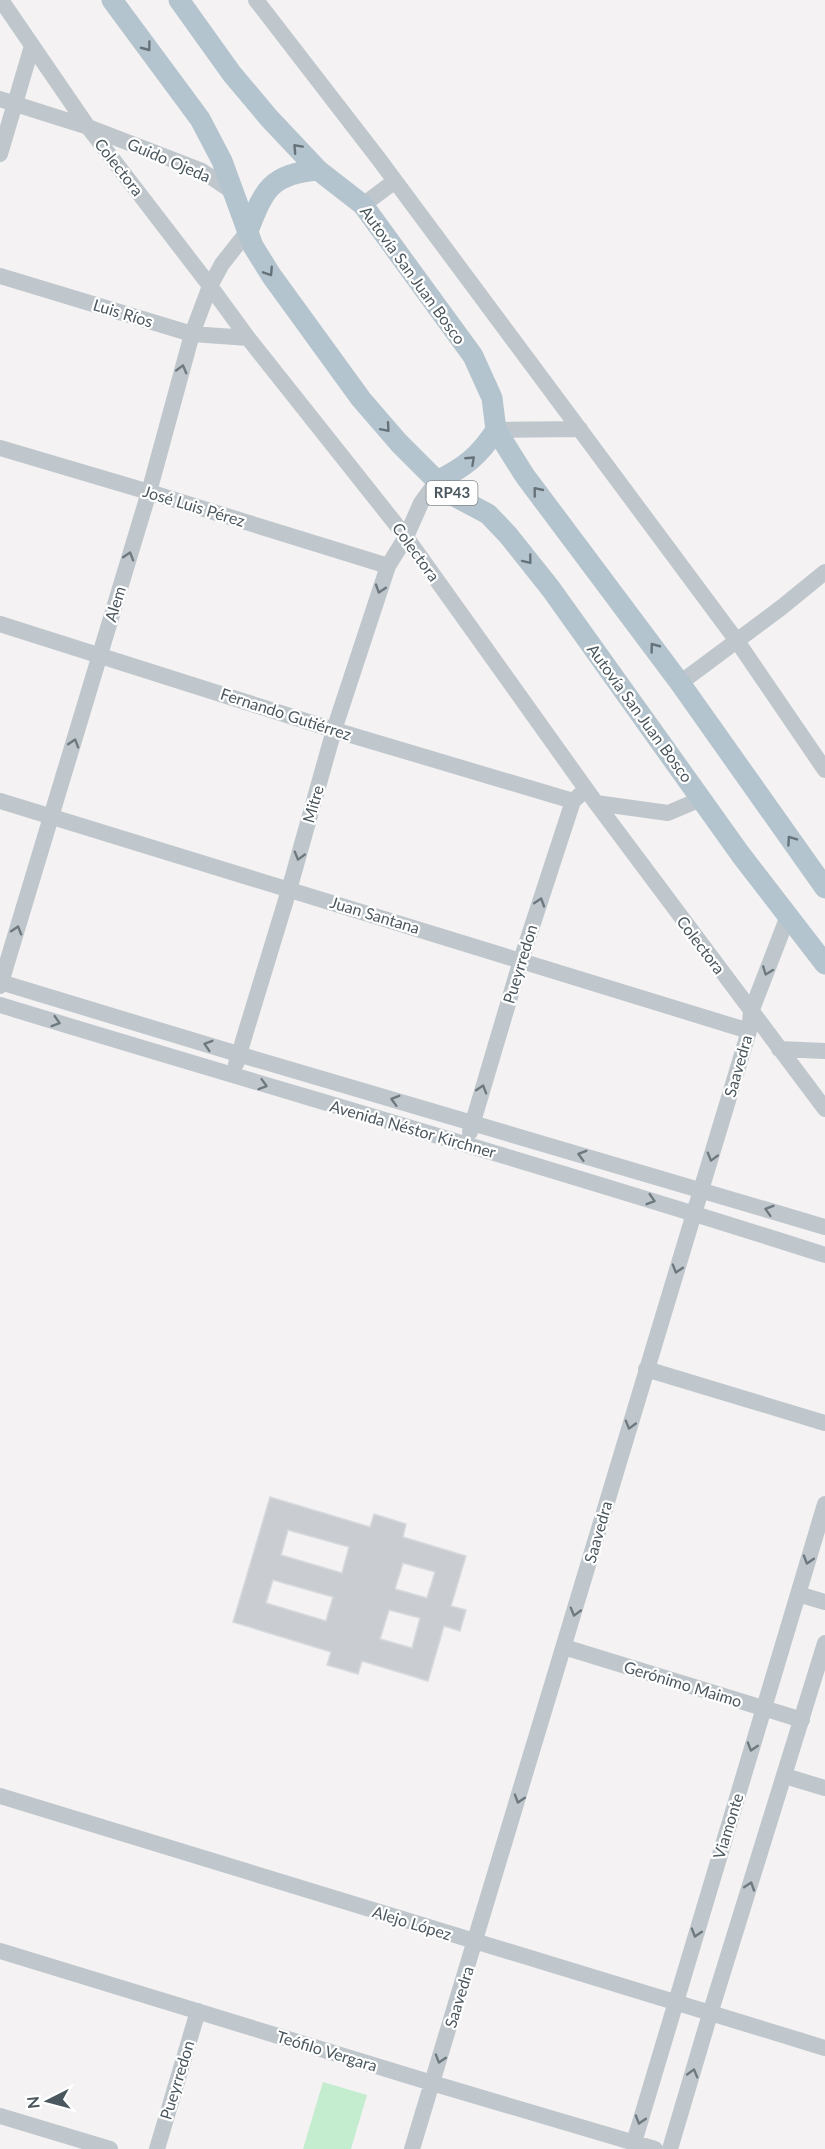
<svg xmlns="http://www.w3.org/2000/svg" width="825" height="2149" viewBox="0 0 825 2149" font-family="Lato,sans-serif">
  <rect width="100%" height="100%" fill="#f4f2f2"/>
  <path fill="#c4edd0" d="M323,2082L367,2095L351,2149H303Z"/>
  <path fill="#c9cdd1" stroke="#d6d9dd" stroke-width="1.5" fill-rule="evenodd" d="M270,1497L370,1527L374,1514L406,1524L403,1537L466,1556L451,1606L466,1610L460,1631L444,1626L428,1681L362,1661L358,1674L327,1665L331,1652L233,1622ZM288,1530L349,1547L342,1573L281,1555ZM403,1563L435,1572L427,1598L395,1589ZM273,1580L333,1597L326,1621L266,1603ZM389,1610L420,1618L412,1648L380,1639Z"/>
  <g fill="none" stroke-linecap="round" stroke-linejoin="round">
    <path stroke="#bfc7cd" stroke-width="16" d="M1,0L88,127L210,286L248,338L406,537L596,803L825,1109
      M256,0L378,158L737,641L825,770
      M0,99L88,127L202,171L233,192
      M0,154L32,46
      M363,205L395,181
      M0,276L192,334L248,338
      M496,430L580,429
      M0,448L149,492L388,566
      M0,624L334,730L573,801
      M680,683L782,607L825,572
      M0,801L749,1031
      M596,803L668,813L701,799
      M0,982L238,1054L825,1227
      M0,986L149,492L192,334L210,286L222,264L248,231
      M0,1005C275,1089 551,1167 825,1255
      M779,1049L825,1051
      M236,1064L289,890L334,730L388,566L406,537L421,503L437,481
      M470,1132L521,960L573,801L581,794
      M646,1369L825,1423
      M798,1594L825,1602
      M564,1647L802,1720
      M785,1776L825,1788
      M0,1796L825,2048
      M0,1951L432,2083L655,2149
      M0,2116L110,2149
      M157,2149L198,2011
      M412,2149L749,1031L751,1012L788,916
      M632,2149L825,1504
      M670,2149L710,2014L825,1643"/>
    <path stroke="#b4c4ce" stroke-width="21" d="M112,0L200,119L222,161L253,246L271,275L361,399L399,443L437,481L456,497L488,514L508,535L551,589L741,855L825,964
      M179,0L232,74L269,118L318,170L363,205L473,356L492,398L496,430L525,476L680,683L825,888
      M248,231C264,190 270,174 318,170
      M437,481C465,467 479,456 496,430"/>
  </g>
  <defs><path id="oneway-chevron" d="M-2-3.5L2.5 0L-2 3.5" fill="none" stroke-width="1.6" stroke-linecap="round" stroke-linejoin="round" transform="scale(1.5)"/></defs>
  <g stroke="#65727a">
    <use href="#oneway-chevron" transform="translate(147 47) rotate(53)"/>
    <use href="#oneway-chevron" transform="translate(297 148) rotate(-133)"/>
    <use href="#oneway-chevron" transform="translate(269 272) rotate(57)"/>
    <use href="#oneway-chevron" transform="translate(386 428) rotate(49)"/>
    <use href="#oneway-chevron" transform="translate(471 460) rotate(-43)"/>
    <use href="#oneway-chevron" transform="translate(537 491) rotate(-129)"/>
    <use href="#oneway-chevron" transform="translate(528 560) rotate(52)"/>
    <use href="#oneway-chevron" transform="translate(654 647) rotate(-127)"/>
    <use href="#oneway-chevron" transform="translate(791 840) rotate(-125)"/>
  </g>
  <g stroke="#6e797f">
    <use href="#oneway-chevron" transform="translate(182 369) rotate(-75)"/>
    <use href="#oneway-chevron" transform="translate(129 556) rotate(-73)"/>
    <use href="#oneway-chevron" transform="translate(380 589) rotate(108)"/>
    <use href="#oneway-chevron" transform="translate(74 743) rotate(-73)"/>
    <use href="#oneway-chevron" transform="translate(299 856) rotate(106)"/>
    <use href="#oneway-chevron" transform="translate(540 902) rotate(-72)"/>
    <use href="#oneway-chevron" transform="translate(17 930) rotate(-73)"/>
    <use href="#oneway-chevron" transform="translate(767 971) rotate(111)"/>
    <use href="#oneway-chevron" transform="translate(56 1022) rotate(17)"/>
    <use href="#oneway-chevron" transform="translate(208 1045) rotate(-163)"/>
    <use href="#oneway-chevron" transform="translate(263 1085) rotate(16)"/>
    <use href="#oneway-chevron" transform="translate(482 1089) rotate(-73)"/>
    <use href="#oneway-chevron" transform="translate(395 1100) rotate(-164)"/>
    <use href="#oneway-chevron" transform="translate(582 1155) rotate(-164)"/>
    <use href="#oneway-chevron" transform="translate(712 1157) rotate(106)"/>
    <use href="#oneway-chevron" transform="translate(651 1200) rotate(17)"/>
    <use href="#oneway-chevron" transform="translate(769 1210) rotate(-163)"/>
    <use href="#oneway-chevron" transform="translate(677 1269) rotate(107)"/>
    <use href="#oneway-chevron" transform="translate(630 1425) rotate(106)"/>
    <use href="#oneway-chevron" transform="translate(808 1560) rotate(107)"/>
    <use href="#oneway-chevron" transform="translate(575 1612) rotate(106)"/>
    <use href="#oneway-chevron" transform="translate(752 1747) rotate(107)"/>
    <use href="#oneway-chevron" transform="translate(519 1799) rotate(107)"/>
    <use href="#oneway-chevron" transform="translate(750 1886) rotate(-72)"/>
    <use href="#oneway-chevron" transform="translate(696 1933) rotate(107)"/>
    <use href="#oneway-chevron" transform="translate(440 2059) rotate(107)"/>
    <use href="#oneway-chevron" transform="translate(693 2073) rotate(-74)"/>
    <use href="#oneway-chevron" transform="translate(640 2120) rotate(107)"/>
  </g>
  <g text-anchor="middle" stroke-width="4.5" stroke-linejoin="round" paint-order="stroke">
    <rect fill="#fff" stroke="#81898e" stroke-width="1.5" x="426.5" y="481" width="51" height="24" rx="4.5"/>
    <g font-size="15" font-weight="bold" fill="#4b575e">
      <text x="452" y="498">RP43</text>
    </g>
    <g font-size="16" fill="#4b575e" stroke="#fff">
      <text transform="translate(169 160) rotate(23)" y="6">Guido Ojeda</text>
      <text transform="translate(119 167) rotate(52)" y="6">Colectora</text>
      <text transform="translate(413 275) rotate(54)" y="6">Autovía San Juan Bosco</text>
      <text transform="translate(123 313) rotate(17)" y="6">Luis Ríos</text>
      <text transform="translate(194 506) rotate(17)" y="6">José Luis Pérez</text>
      <text transform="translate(416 552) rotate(54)" y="6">Colectora</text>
      <text transform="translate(115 604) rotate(-73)" y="6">Alem</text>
      <text transform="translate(640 713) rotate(54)" y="6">Autovía San Juan Bosco</text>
      <text transform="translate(286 714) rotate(18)" y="6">Fernando Gutiérrez</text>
      <text transform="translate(313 804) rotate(-74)" y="6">Mitre</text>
      <text transform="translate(375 915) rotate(17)" y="6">Juan Santana</text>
      <text transform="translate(701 945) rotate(53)" y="6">Colectora</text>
      <text transform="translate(520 964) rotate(-73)" y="6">Pueyrredon</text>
      <text transform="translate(738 1066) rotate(-74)" y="6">Saavedra</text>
      <text transform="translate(413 1129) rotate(16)" y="6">Avenida Néstor Kirchner</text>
      <text transform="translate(598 1532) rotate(-74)" y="6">Saavedra</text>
      <text transform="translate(683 1684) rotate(17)" y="6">Gerónimo Maimo</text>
      <text transform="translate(728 1826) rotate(-73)" y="6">Viamonte</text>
      <text transform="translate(412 1923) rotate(17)" y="6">Alejo López</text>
      <text transform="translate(459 1997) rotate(-73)" y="6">Saavedra</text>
      <text transform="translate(327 2051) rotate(17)" y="6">Teófilo Vergara</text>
      <text transform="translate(177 2080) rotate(-73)" y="6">Pueyrredon</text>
    </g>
  </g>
  <g transform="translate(48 2101) rotate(264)" stroke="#ffffff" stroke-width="4.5" paint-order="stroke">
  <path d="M0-4.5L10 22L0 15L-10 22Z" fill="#4b575e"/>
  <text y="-9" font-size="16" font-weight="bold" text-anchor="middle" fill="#4b575e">N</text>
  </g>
</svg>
